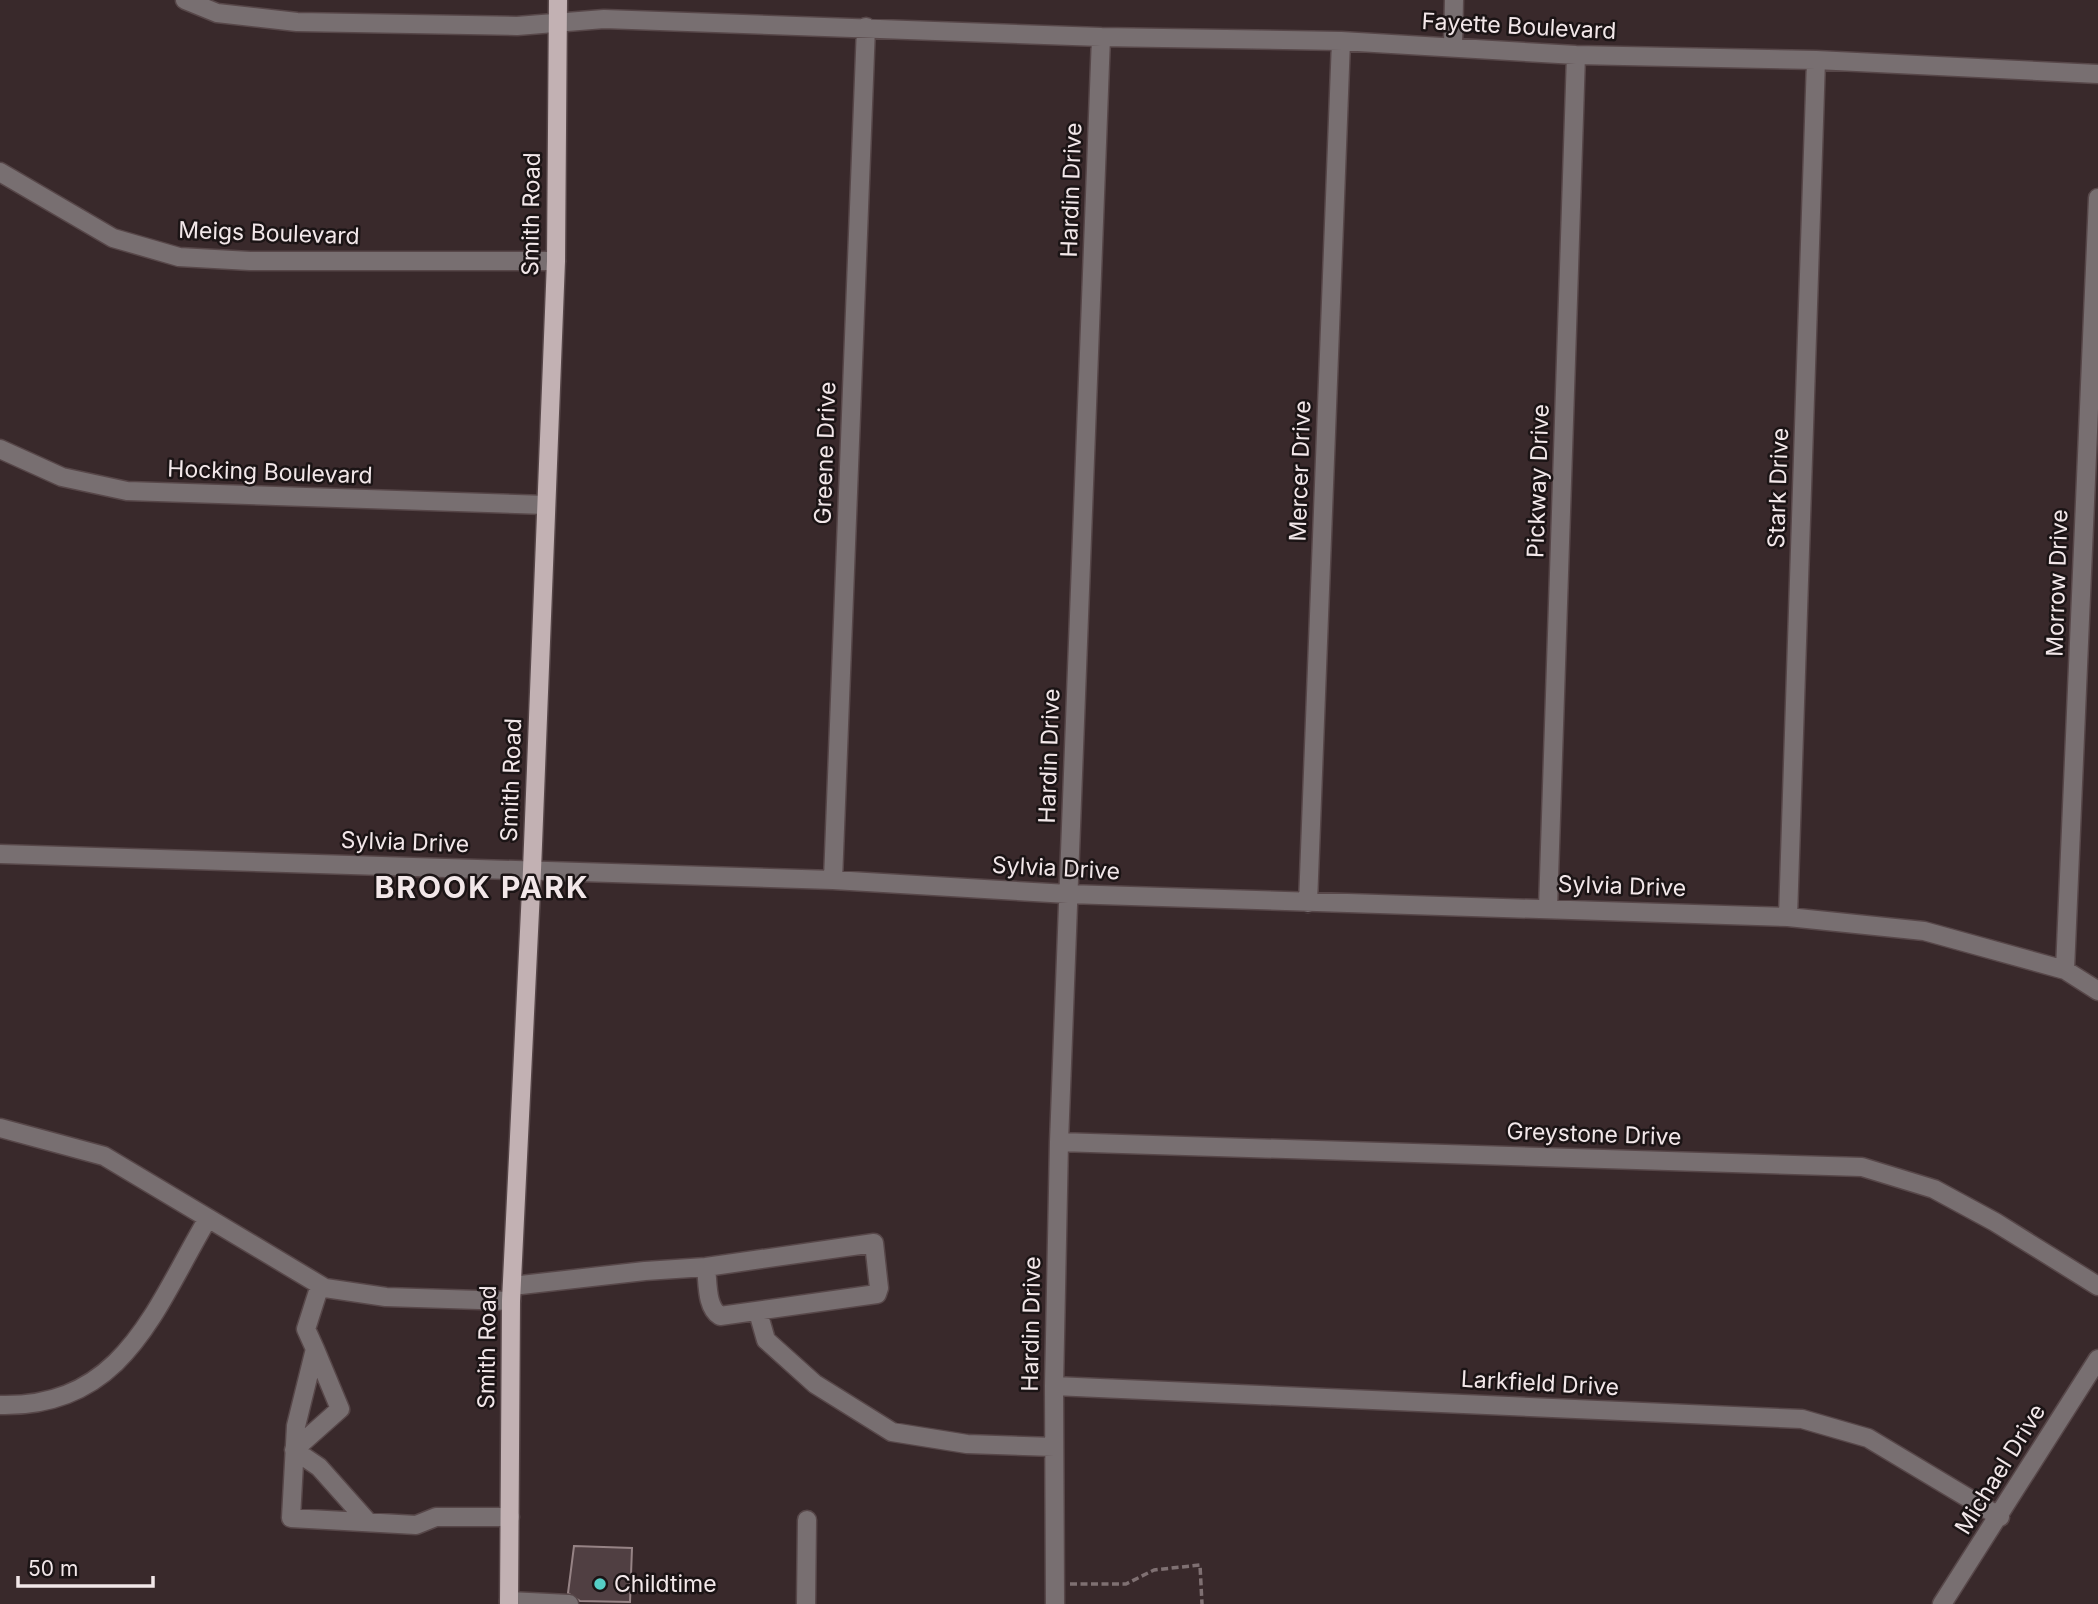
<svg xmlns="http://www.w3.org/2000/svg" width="2098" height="1604" viewBox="0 0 2098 1604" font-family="Inter,sans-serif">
  <rect width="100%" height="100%" fill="#39292b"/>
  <path fill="#503f42" stroke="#968385" stroke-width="2" d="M574,1546L632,1548L630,1602L580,1601L568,1593Z"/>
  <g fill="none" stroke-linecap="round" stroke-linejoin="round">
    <defs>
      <path id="minor" d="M185,0L217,13L297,22L517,26L604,19L1101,37L1341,41L1576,55L1816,60L2098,74
        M1453,46L1454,0
        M0,172L113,238L179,257L250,261H556
        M0,449L62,477L127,491L546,505
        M0,854L833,880L1068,894L1788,917L1924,931L2065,970L2098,991
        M833,880L866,27
        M1308,903L1341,41
        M1548,908L1576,55
        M1788,917L1816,60
        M2065,970L2098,198
        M0,1128L104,1156L325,1288L386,1297L511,1301
        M1059,1142L1862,1167L1934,1189L1995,1222L2098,1286
        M320,1285L306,1329L315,1349L296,1426L291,1518L416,1525L436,1517H510
        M512,1286L645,1271L706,1267C708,1283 706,1307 720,1316L877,1294L879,1288L874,1243L706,1267
        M758,1312L766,1340L815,1384L892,1432L967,1444L1054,1447
        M315,1349L340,1409L294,1450L319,1467L368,1522
        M1054,1386L1802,1419L1868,1438L2000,1517
        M0,1405C123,1408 154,1310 207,1220
        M509,1601L569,1604
        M806,1604L807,1520
        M1055,1604L1054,1386L1059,1142L1101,37
        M1942,1604L2098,1359"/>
      <path id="major" d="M509,1604L511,1301L532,870L556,261L558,0"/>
    </defs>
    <use href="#minor" stroke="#574749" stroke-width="21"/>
    <use href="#major" stroke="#574749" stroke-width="21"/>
    <path stroke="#7f7072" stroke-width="3.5" stroke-dasharray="7 3.5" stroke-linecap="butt" d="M1070,1584H1126L1154,1570L1200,1565L1202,1604"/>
    <use href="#minor" stroke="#786f71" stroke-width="18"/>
    <use href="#major" stroke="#c2b1b3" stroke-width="18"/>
  </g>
  <circle fill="#55cec5" stroke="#1b1415" stroke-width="2.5" cx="600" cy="1584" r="7"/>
  <g text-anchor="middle" stroke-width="5" stroke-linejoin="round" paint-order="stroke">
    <g font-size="23" fill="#f2e7e9" stroke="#1b1415">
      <text transform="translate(1519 26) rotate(3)" y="8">Fayette Boulevard</text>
      <text transform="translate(1071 190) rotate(-88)" y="8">Hardin Drive</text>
      <text transform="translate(531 214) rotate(-89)" y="8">Smith Road</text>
      <text transform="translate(269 233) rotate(2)" y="8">Meigs Boulevard</text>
      <text transform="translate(825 453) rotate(-88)" y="8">Greene Drive</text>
      <text transform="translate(1300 471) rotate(-88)" y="8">Mercer Drive</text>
      <text transform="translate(270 472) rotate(2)" y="8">Hocking Boulevard</text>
      <text transform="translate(1538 481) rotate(-88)" y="8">Pickway Drive</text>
      <text transform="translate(1778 488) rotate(-88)" y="8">Stark Drive</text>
      <text transform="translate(2057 583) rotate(-88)" y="8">Morrow Drive</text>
      <text transform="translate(1049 756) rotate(-88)" y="8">Hardin Drive</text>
      <text transform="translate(511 780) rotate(-88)" y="8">Smith Road</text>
      <text transform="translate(405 842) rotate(2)" y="8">Sylvia Drive</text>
      <text transform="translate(1056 868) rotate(3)" y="8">Sylvia Drive</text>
      <text transform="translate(1622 886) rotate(2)" y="8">Sylvia Drive</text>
      <text transform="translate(1594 1134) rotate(2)" y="8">Greystone Drive</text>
      <text transform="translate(1031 1324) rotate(-89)" y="8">Hardin Drive</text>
      <text transform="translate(487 1347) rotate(-89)" y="8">Smith Road</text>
      <text transform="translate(1540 1383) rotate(3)" y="8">Larkfield Drive</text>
      <text transform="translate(2000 1469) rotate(-58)" y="8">Michael Drive</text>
    </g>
    <g font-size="23" fill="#f2e7e9" stroke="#1b1415" text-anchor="start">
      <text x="614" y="1592">Childtime</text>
    </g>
    <g font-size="30" font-weight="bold" letter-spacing="2" fill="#f2e7e9" stroke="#1b1415">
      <text x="482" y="898">BROOK PARK</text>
    </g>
  </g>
  <path d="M18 1576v10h135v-10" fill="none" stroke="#f2e7e9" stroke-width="3.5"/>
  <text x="28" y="1576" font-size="21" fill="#f2e7e9" stroke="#1b1415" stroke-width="5" paint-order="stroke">50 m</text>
</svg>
